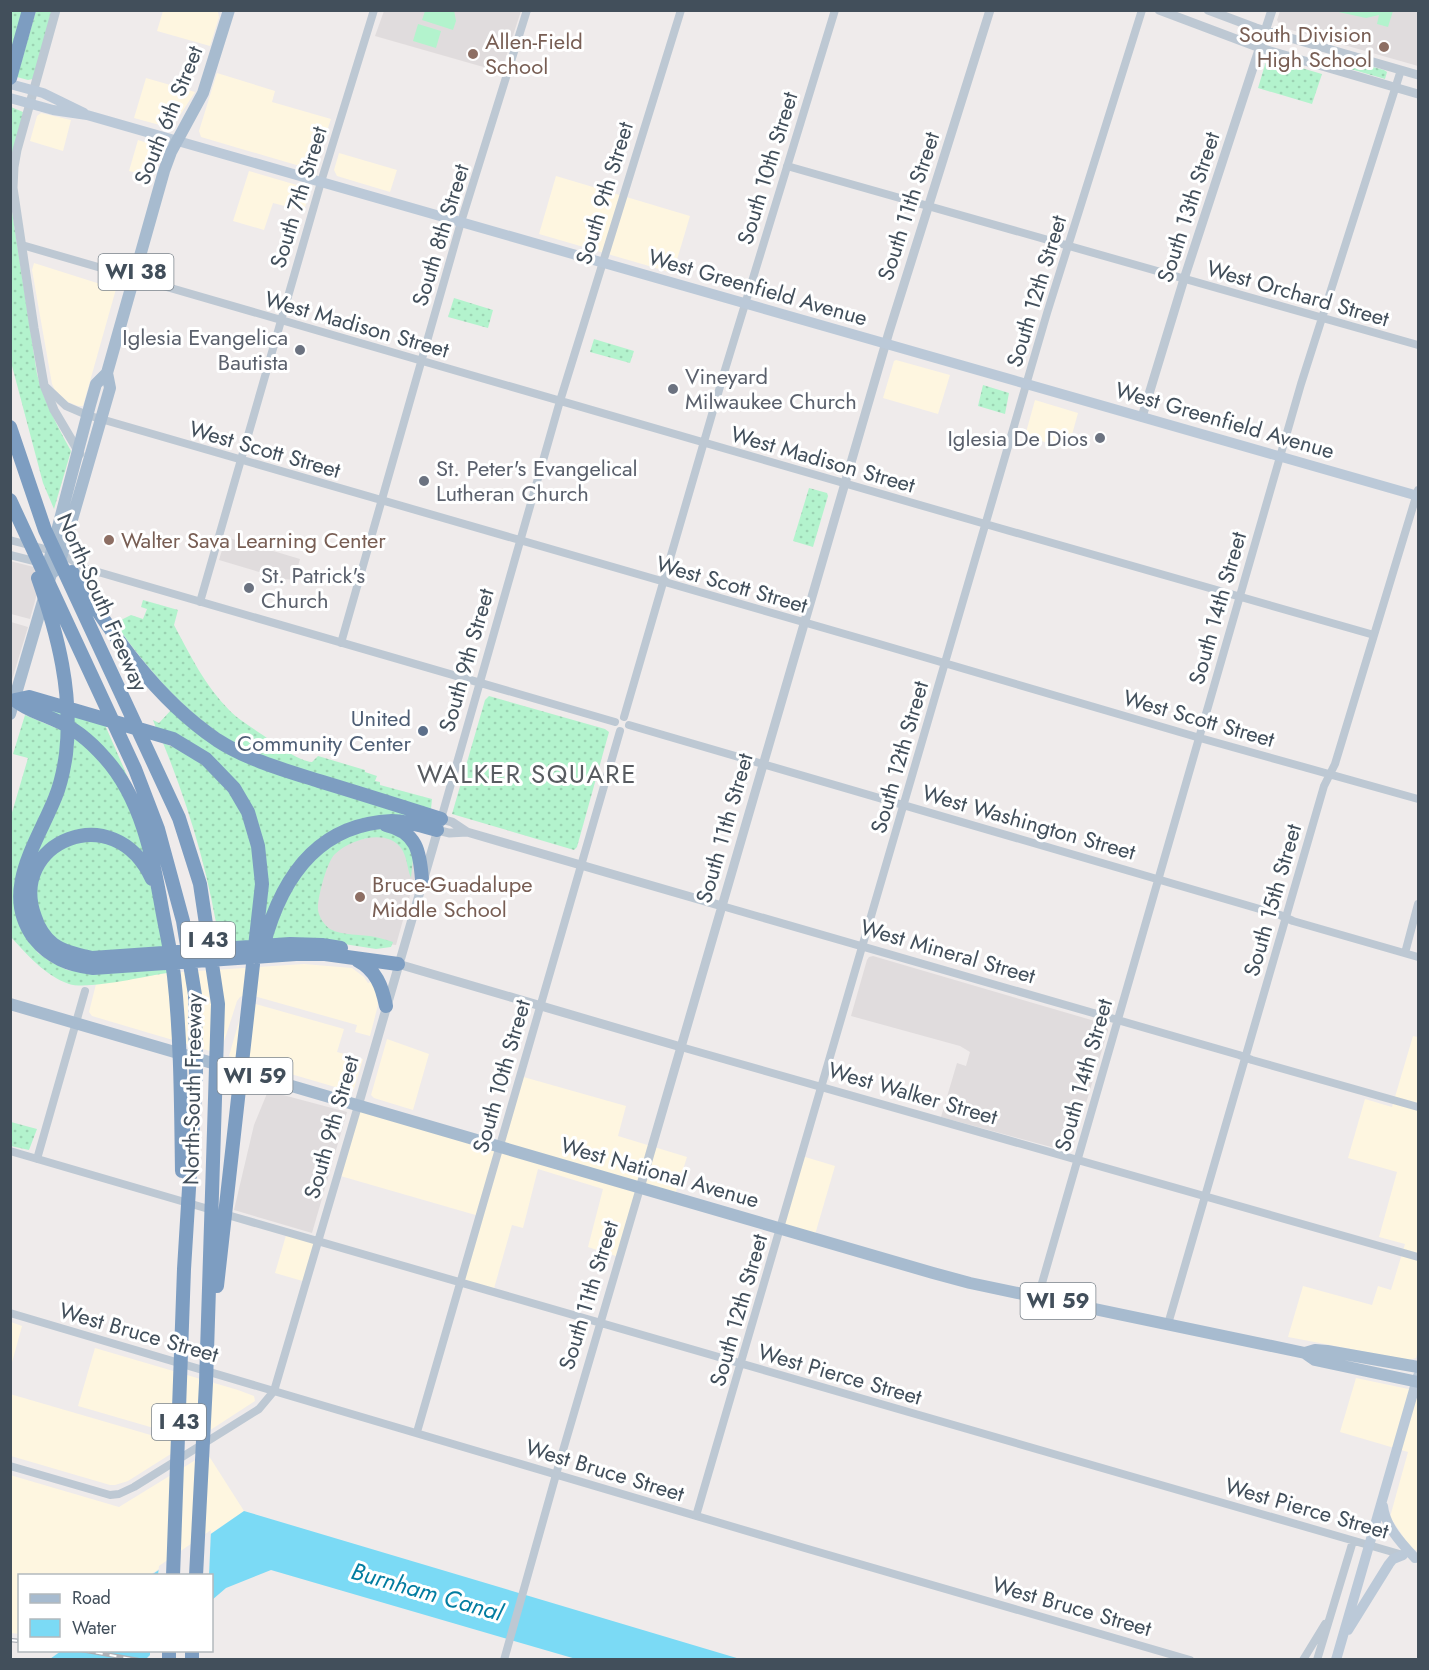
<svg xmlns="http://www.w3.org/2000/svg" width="1429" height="1670" viewBox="0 0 1429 1670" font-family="Jost,sans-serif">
  <defs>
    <pattern id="grass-dots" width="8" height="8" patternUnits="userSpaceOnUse" patternTransform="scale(1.5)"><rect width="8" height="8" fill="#b3f3cd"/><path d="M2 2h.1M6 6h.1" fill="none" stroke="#9bd2b2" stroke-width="1.8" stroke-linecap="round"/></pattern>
  </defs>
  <rect width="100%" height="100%" fill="#efebeb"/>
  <path fill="#fef6e0" d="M163,11L218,12L219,17L210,46L157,31Z
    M217,73L275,91L272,102L331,119L314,168L310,169L201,137L199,131Z
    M146,78L195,92L173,126L167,127L134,118Z
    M41,113L71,120L63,151L30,141L37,116Z
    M138,140L160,147L161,150L153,177L129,171Z
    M339,153L397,170L390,192L337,176L334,170Z
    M249,171L307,188L309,194L304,211L273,203L264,230L233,221Z
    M556,176L690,216L673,273L539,234Z
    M34,263L116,289L83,406H78L68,402L55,390L52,384L32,270Z
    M896,360L950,375L938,414L883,398L894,361Z
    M1035,400L1078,413L1068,449L1025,436Z
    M304,964L352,968L364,977L368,983L374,981L378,1005L370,1036L355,1032L357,1025L247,994L240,997L237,1001L220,1054L92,1016L89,1012L96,984L167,973Z
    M252,1003L344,1029L337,1052L363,1059L354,1089L349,1091L229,1056L244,1004Z
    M1413,1036L1418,1037V1350L1416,1358L1409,1360L1288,1337L1303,1286L1372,1305L1378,1286L1391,1290L1405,1244L1379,1237L1397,1172L1348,1158L1365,1099L1392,1107Z
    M387,1039L429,1054L413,1110L374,1098L371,1095Z
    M520,1076L626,1106L618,1136L687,1157L674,1198L641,1188L619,1257L588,1247L603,1189L538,1169L523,1228L512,1225L493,1292L460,1282L479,1216L337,1175L358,1106L499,1147Z
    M802,1156L835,1166L814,1238L781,1229Z
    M287,1232L318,1241L306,1282L275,1273Z
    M11,1322L22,1326L11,1366L10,1322Z
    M95,1348L238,1390L254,1396L255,1401L195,1440L78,1406Z
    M1356,1378L1418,1391V1551L1411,1548L1390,1517L1408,1452L1340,1432Z
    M10,1394L185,1445L128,1481L115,1485H110L11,1456Z
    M207,1453L244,1511L150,1575L20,1576L19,1634L11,1633L10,1475L119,1507Z"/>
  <path fill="#e0dcdd" d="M384,11H521L501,72L375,36Z
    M1280,11H1418V66L1281,27L1277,20Z
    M226,537L300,559L294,580L283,579L219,560Z
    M10,561L42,569L43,572L30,619L11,614Z
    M11,622L28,627L11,683L10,622Z
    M382,834L413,848L416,874L396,945L314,934L321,858L340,845Z
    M873,956L1105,1024L1108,1030L1072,1150L1066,1151L941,1117L957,1063L966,1066L970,1052L960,1046L851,1016L867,960L869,957Z
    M268,1091L347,1112L312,1233L234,1210L254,1125Z"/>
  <path fill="url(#grass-dots)" d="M11,11H25L11,69Z
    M36,11H52L33,79L28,80L17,77Z
    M1267,58L1322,74L1312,104L1258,88Z
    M1341,58L1384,70L1387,72L1385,79L1340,66L1337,60Z
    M11,107L23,112L11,169Z
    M10,198L37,374C44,402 57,425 71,451L54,509L43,483L11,362Z
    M454,298L493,310L488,328L448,317Z
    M594,339L634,351L630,363L590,352Z
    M983,385L1009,393L1005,414L978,406Z
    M809,488L827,493L828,496L813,547L793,541Z
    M143,600L178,610L174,625C190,655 205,686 230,711C241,722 258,731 271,741C282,748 299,761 312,762L318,756L365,770V772L377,776L375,781L380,782V785L432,799L431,809C403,803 375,793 348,785C324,778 300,773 278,764C207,738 157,683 115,623L131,615L143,619L147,609L141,607Z
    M489,696L605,729L609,732L577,847L574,850L452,814L485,700Z
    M173,708L223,746L414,816L329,835L265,918L266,898L240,789L156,728L153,720L159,723Z
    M51,710L105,725L136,796L50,712Z
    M25,715L63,731L58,775L25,857L27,938L38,953L51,962L67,970L82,972L167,968V973C146,976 88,990 69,984C46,976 27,955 11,937V816L28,758L13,754Z
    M73,737C119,771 133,811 151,864H148C109,791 0,848 33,926C41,942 57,955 74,960C99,967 135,959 162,958V961C135,962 105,968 79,963C62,960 48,950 38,937C4,892 45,838 61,795C68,776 71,757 73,737Z
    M163,743L188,753L220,779L243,812L257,866L251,944L220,946C209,875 190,809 163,743Z
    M382,828L406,839L413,858L411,878C407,868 407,856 401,848C387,828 350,839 335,854C327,861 317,899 318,910C319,917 324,925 330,929C342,936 362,934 375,937C381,938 387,940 393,942L391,947L376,949L344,944L270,943C285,897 306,851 355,833C363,830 373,830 382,828Z
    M91,839L120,846L148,878L155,900L165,950L102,954L73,950L48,933L36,908L37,880L43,869L53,855L66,846Z
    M11,1122L37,1129L29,1150L11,1146Z"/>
  <path fill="#b3f3cd" d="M454,10L456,21L453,30L422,20L425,11Z
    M1334,11H1393L1388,27L1377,24L1379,15L1366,18Z
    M418,24L441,31L436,48L413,41Z"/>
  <path fill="#7bdaf5" d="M244,1511L740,1659H576L271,1570L226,1588L212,1600V1576H150Z
    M150,1651V1655L146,1659H50L61,1651Z"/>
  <path fill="#efebeb" d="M211,1530L209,1576L158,1575L159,1566Z"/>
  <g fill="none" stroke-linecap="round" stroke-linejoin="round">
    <path stroke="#bdc8d3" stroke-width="8" d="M787,166L1418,345
      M22,245L975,521L1374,635
      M47,388L66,406L87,415L876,643L1200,738L1418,799
      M10,540C34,547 63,550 81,567L615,722
      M10,555L38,562
      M200,602L321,182L374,10
      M341,643L461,222L527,10
      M624,717L724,373L835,10
      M629,725L1280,915L1293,921L1418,957
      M441,819L560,401L681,10
      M722,906L1239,1055L1252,1060L1418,1107
      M1405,953L1418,904
      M681,1047L1418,1257
      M10,1151L212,1210
      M37,1159L85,991
      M224,1214L1403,1555
      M1038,1297L1301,384L1401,70
      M10,1313L808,1549L1190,1660
      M1168,1324L1324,786L1335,764L1418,490
      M417,1432L620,731
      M10,1466L110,1495L119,1494L134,1487L259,1409L274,1391L358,1106
      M696,1516L1047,313L1142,10
      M504,1660L559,1464L640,1188
      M1303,1660L1325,1624
      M1317,1660L1353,1541"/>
    <path stroke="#bdc8d3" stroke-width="9" d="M56,10L17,150L14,167L13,188L34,328L44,385L54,410L80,454
      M1159,10L1260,48L1418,94
      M1208,10L1256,28L1418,75
      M1142,417L1184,279L1272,10
      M437,830L449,833L467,832
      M398,964L681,1047
      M358,1106L441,819L452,822L467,832L722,906
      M640,1188L889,332L990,10"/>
    <path stroke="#bbc9d8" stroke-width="10" d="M10,84L43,93L84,113
      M10,98L53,110L87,115L1418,496
      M1383,1506C1385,1526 1401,1543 1415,1558
      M1348,1630L1389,1564L1393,1559L1403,1555
      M1336,1660L1418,1376"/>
    <path stroke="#a7bbcf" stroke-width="12" d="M51,574L48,565L90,405L96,384L107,373
      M10,714L51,574L58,568L110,388L107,373L164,171L171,152L203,93L229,10
      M10,1004L933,1273L970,1283L1305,1353L1315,1360L1418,1382
      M1305,1353L1315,1350L1327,1351L1418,1367"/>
    <path stroke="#7d9dc1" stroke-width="14" d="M10,78L29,10
      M10,427L45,530L179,818L200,884L218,1004L206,1383L196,1576
      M10,500L135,769L158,829L183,921L195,995L196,1076L184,1269L173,1576
      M72,572C112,634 155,698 217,740C248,760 284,770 319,781C359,793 400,806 441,819
      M38,578C58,635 73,693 66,754C64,768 61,784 55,798C37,843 0,892 34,938C50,958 69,965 93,968L296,954H325L398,964
      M15,700L29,697L173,739L206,759L234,788L248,812L258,846L262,884L217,1286
      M15,700C27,710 40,713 55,720C75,728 91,742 105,758C141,798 153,857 162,909C166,931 171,953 174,976C181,1040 181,1106 182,1171
      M386,825C417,832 420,852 422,880
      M152,879C114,796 7,843 35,917C38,927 45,938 53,944C64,952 79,955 92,958L290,944L322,945L341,948
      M263,947C280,881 316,824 392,821C407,821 423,826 437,830
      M357,960C376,970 382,986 386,1006
      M169,1660V1650
      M192,1660V1650"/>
    <defs>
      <path id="rail" d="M10,1640L20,1641
        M82,1650L138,1660"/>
    </defs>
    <use href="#rail" stroke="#adb1b7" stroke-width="4.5"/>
    <use href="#rail" stroke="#fff" stroke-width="2" stroke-dasharray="7" stroke-linecap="butt"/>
  </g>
  <g fill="#8d6e63" stroke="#fff" stroke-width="2">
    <circle cx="1384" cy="47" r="6"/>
    <circle cx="473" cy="54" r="6"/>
    <circle cx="109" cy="540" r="6"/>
    <circle cx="360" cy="897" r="6"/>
  </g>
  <g fill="#6b7280" stroke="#fff" stroke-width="2">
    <circle cx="300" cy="350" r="6"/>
    <circle cx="673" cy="389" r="6"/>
    <circle cx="1100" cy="438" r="6"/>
    <circle cx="424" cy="481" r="6"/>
    <circle cx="249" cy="588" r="6"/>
  </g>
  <circle fill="#5c6f8a" stroke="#fff" stroke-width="2" cx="423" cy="731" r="6"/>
  <g text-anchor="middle" stroke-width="6" stroke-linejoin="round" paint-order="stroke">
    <g fill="#fff" stroke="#7b848c" stroke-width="1.5">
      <rect x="98.5" y="254" width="75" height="36" rx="4.5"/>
      <rect x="181" y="922" width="54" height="36" rx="4.5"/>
      <rect x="217.5" y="1058" width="75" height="36" rx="4.5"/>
      <rect x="1020.5" y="1283" width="75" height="36" rx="4.5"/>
      <rect x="152" y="1404" width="54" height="36" rx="4.5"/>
    </g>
    <g font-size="21" font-weight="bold" fill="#424f5b">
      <text x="136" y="279">WI 38</text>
      <text x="208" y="947">I 43</text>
      <text x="255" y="1083">WI 59</text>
      <text x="1058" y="1308">WI 59</text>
      <text x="179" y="1429">I 43</text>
    </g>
    <g font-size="22" fill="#785e54" stroke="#fff" text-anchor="start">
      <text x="1372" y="42" text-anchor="end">South Division<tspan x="1372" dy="25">High School</tspan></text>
      <text x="485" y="49">Allen-Field<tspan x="485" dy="25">School</tspan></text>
      <text x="121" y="548">Walter Sava Learning Center</text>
      <text x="372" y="892">Bruce-Guadalupe<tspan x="372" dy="25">Middle School</tspan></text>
    </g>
    <g font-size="22" fill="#424f5b" stroke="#fff">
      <text transform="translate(168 115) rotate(-68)" y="8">South 6th Street</text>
      <text transform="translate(767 168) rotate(-73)" y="8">South 10th Street</text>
      <text transform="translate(604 193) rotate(-73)" y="8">South 9th Street</text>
      <text transform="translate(298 197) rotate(-73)" y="8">South 7th Street</text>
      <text transform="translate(908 206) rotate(-72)" y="8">South 11th Street</text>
      <text transform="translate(1188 207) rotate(-72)" y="8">South 13th Street</text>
      <text transform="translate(440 235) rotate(-73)" y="8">South 8th Street</text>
      <text transform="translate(758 287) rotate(16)" y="8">West Greenfield Avenue</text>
      <text transform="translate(1036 291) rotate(-73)" y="8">South 12th Street</text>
      <text transform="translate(1298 293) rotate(16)" y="8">West Orchard Street</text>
      <text transform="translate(357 324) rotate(16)" y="8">West Madison Street</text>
      <text transform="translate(1225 420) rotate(16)" y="8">West Greenfield Avenue</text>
      <text transform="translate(265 449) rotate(16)" y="8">West Scott Street</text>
      <text transform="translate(823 459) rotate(16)" y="8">West Madison Street</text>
      <text transform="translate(732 584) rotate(16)" y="8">West Scott Street</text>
      <text transform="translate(103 602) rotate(66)" y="8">North-South Freeway</text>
      <text transform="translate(1217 608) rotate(-74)" y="8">South 14th Street</text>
      <text transform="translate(466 660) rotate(-74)" y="8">South 9th Street</text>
      <text transform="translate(1199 718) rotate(16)" y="8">West Scott Street</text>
      <text transform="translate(899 757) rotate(-74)" y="8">South 12th Street</text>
      <text transform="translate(1029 822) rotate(16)" y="8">West Washington Street</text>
      <text transform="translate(724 828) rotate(-74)" y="8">South 11th Street</text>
      <text transform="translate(1272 900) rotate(-74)" y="8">South 15th Street</text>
      <text transform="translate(948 951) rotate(16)" y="8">West Mineral Street</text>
      <text transform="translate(1083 1075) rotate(-74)" y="8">South 14th Street</text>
      <text transform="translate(501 1076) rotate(-74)" y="8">South 10th Street</text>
      <text transform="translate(192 1089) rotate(-89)" y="8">North-South Freeway</text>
      <text transform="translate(913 1093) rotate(16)" y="8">West Walker Street</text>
      <text transform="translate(331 1127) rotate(-74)" y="8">South 9th Street</text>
      <text transform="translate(660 1172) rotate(16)" y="8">West National Avenue</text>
      <text transform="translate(588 1295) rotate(-73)" y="8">South 11th Street</text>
      <text transform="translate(738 1310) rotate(-74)" y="8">South 12th Street</text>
      <text transform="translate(139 1332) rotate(16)" y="8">West Bruce Street</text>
      <text transform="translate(840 1374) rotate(16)" y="8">West Pierce Street</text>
      <text transform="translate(605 1470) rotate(17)" y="8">West Bruce Street</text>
      <text transform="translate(1307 1508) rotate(16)" y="8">West Pierce Street</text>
      <text transform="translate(1072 1606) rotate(16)" y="8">West Bruce Street</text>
    </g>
    <g font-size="22" fill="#5b616d" stroke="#fff" text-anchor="start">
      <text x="288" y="345" text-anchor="end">Iglesia Evangelica<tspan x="288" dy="25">Bautista</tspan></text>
      <text x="685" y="384">Vineyard<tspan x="685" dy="25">Milwaukee Church</tspan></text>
      <text x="1088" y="446" text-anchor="end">Iglesia De Dios</text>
      <text x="436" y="476">St. Peter's Evangelical<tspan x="436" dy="25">Lutheran Church</tspan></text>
      <text x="261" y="583">St. Patrick's<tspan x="261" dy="25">Church</tspan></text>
    </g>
    <g font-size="22" fill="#4e5e75" stroke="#fff" text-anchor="end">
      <text x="411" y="726">United<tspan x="411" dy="25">Community Center</tspan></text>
    </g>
    <g font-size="24" font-style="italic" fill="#027ca0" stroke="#fff">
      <text transform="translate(427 1592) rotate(16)" y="8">Burnham Canal</text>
    </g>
    <g font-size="26" letter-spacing="1.5" fill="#585c61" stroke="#fff">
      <text x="527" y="783">WALKER SQUARE</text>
    </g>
  </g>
  <rect width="1429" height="1670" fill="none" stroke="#424f5b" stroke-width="24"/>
  <rect x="18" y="1574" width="195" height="78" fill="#ffffff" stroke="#b3b9bd" stroke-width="1.5"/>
  <rect x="30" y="1594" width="30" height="9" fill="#a7bbcf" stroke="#b3b9bd" stroke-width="1.5"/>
  <text x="72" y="1604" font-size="18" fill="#424f5b">Road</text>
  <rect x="30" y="1619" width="30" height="18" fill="#7bdaf5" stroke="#b3b9bd" stroke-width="1.5"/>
  <text x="72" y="1634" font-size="18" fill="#424f5b">Water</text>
</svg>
